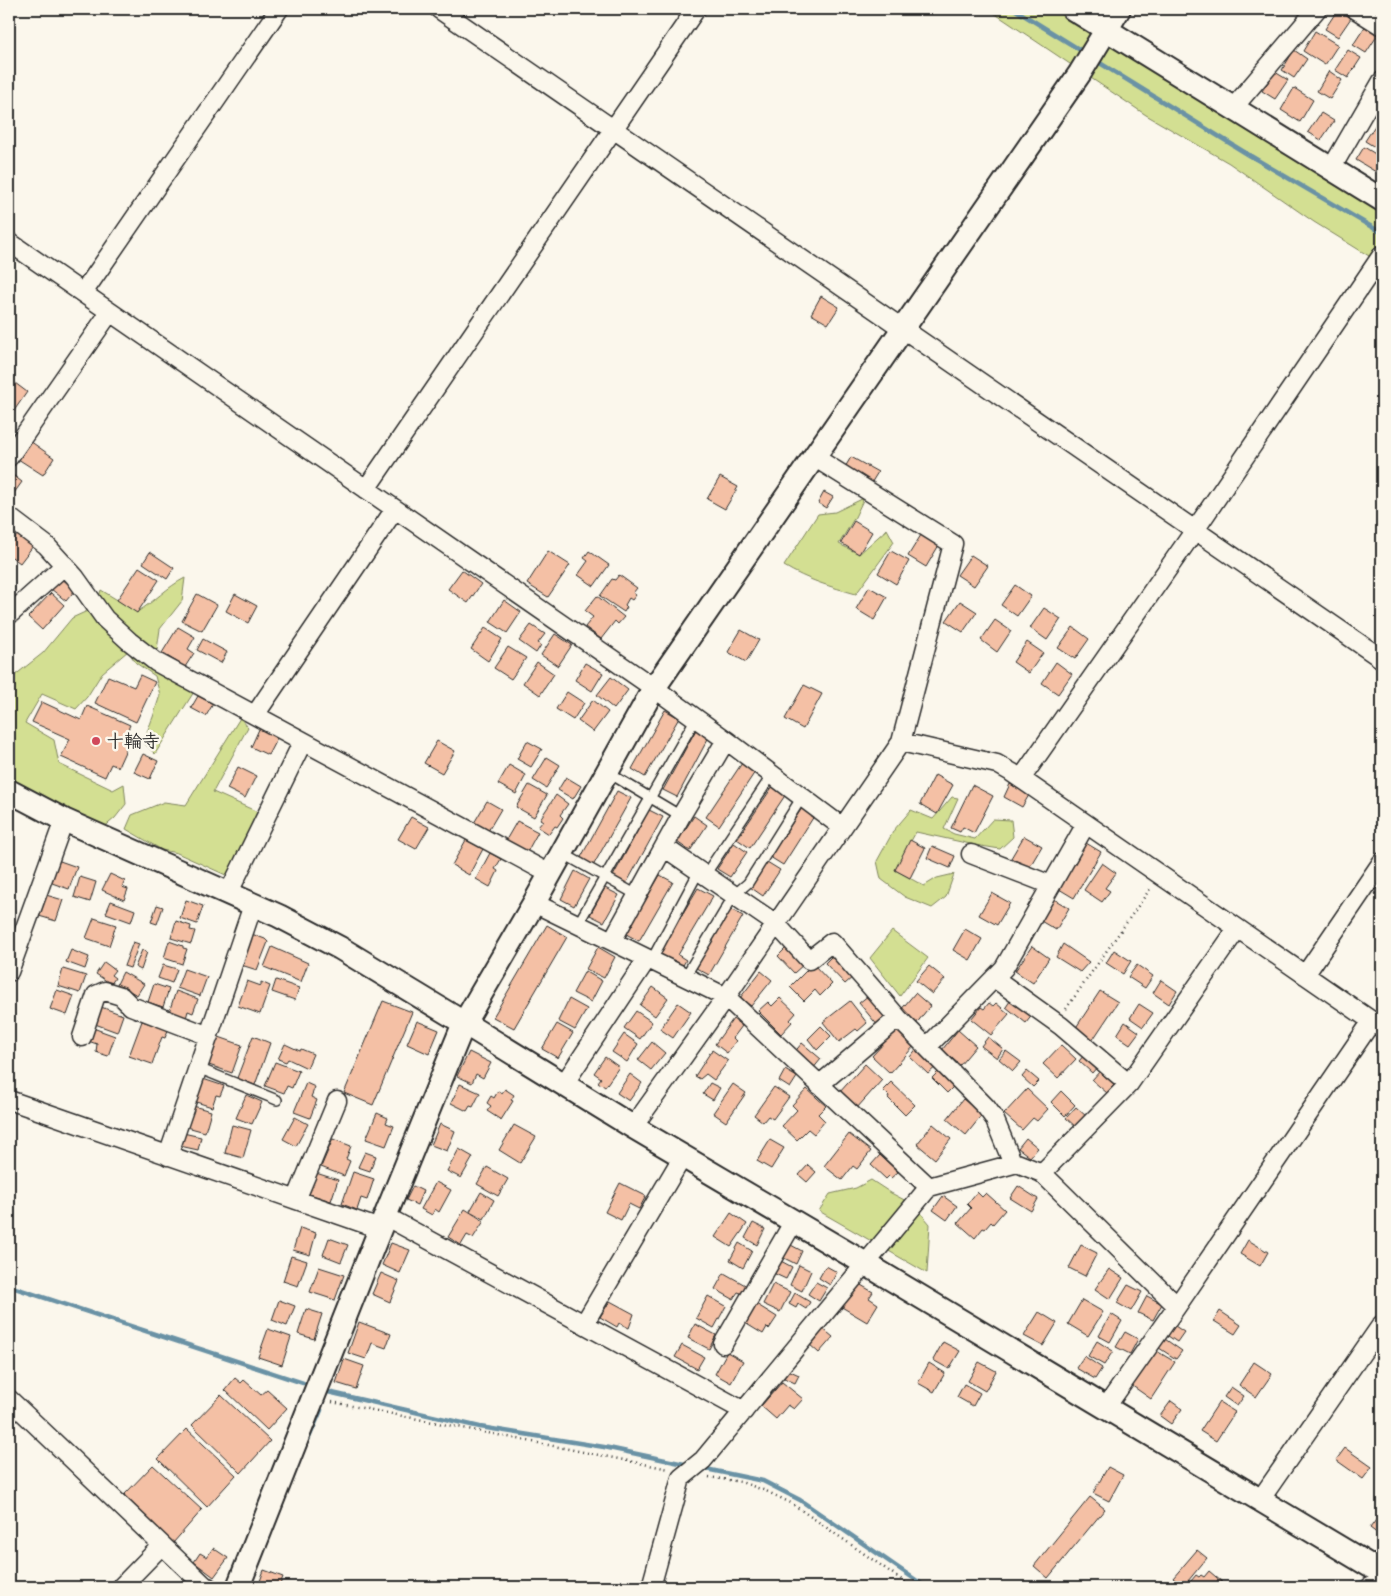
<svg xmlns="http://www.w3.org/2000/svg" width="1391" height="1596" viewBox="0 0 1391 1596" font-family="'Balsamiq Sans','Klee One',sans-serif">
  <rect width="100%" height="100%" fill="#fbf7ec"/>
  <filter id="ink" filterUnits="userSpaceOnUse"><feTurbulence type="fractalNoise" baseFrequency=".02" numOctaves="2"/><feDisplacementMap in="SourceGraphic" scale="10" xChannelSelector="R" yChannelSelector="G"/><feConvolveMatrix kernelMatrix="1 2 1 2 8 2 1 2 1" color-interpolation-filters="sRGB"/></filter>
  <g filter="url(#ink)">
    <path fill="#d3df92" stroke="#7f855e" d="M988,9H1074L1382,200V264L1314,222L1229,163L1146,115Z
      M864,498L855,517L839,544L859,554L887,529L894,542L856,594C831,587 807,580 784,566L818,514L835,512Z
      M185,578L182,601L160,629L157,650L171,670L202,679L155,754L143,742L153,717L160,695L155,676L136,663L128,651L102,673L87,697L76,709L42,694L25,723L54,740L59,764L113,790L124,784L126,804L115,818L102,829L9,782V680L43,653L72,618L96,607L101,590L137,612C154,602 167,587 185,578Z
      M240,718L248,727L213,792L260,813L228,876L177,853L162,850L126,829L132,815L164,802L186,805Z
      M952,797L958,798L944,829L954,834L975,839L993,819L1011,820L1013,837L1000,849L975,845L916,832L895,870L924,886L937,878L954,874L946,897L932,908L905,897L881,879L877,861L894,830L911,810L933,819Z
      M892,931L928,958L900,996L870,958Z
      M871,1180L891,1193L914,1205L930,1224L927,1273L819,1211L830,1194L856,1188Z"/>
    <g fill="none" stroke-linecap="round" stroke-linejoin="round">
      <path stroke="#6a92a5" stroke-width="4.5" d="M1014,9L1085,53
        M1095,60L1249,155L1382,233
        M9,1286L303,1383
        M328,1392L480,1427L604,1447L689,1465
        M308,1440L321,1410
        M701,1468L763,1481L800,1500L926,1587
        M1343,1587L1367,1581L1368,1582"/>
    </g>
    <path fill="#f4c0a5" stroke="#2b2b2b" d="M1338,9L1351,18L1338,37L1325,29Z
      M1366,25L1379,33L1366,53L1353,45Z
      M1315,31L1338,45L1325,65L1303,51Z
      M1294,50L1307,59L1294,78L1282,70Z
      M1348,50L1361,58L1348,78L1335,70Z
      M1329,71L1342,80L1330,99L1317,91Z
      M1275,72L1288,80L1275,99L1262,91Z
      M1294,88L1313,100L1300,122L1281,110Z
      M1321,113L1334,121L1321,140L1308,132Z
      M1378,121L1382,124V143L1378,149L1365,141Z
      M1364,147L1382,158V162L1376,172L1356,160Z
      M821,296L839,307L828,324L811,314Z
      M11,380L27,392L9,418V384Z
      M30,441L54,458L43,475L18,459Z
      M851,457L878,472L870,485L844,469Z
      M9,472L22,482L9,500Z
      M720,477L738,487L725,509L707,499Z
      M824,492L833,497L826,508L818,503Z
      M854,521L872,532L859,554L841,543Z
      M17,535L33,546L20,563L9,555V547Z
      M921,535L939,545L926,567L908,556Z
      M548,551L570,565L548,597L527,584Z
      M589,551L609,565L594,586L578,575L588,561L584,558Z
      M891,551L909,561L896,584L878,573Z
      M150,552L174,568L167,579L143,563Z
      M971,555L988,566L974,586L957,575Z
      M139,567L159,580L137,613L117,600Z
      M462,570L481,584L468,603L448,589Z
      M619,575L637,588L633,593L636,595L632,600L629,598L625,605L627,607L624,612L600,596L612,579L615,580Z
      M60,577L75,590L66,601L51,589Z
      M1015,585L1031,596L1017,616L1001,605Z
      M869,587L887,597L874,620L856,609Z
      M51,593L64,605L42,630L28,617Z
      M197,594L217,605L202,631L182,621Z
      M235,594L257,606L248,623L226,611Z
      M597,596L624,617L618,624L615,621L601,639L585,627L593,617L585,611Z
      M504,600L521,612L507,633L490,622Z
      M960,601L977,612L963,632L946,621Z
      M1044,608L1061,619L1047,640L1030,628Z
      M995,620L1011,631L997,652L981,640Z
      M531,625L545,634L538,643L541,645L536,653L519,641Z
      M178,627L195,637L188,649L194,653L185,667L162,653Z
      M1073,627L1089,639L1075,659L1058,648Z
      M485,628L502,639L488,661L471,649Z
      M741,630L759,640L746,662L728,652Z
      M555,634L572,645L558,666L541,655Z
      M203,639L227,652L221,663L197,650Z
      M1027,642L1043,653L1029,673L1013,662Z
      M508,647L526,658L511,679L494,668Z
      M537,662L554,674L540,695L523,683Z
      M1056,662L1072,674L1058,694L1042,683Z
      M585,663L603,673L592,691L575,680Z
      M140,675L155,682L136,722L95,703L108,676L134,687Z
      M611,677L628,690L614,709L597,695Z
      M804,685L822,694L803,729L785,719Z
      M567,692L584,703L573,720L556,709Z
      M198,696L213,704L206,716L191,708Z
      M593,700L608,712L593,732L578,721Z
      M42,702L81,720L87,706L130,725L122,742L128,745L118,767L111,764L105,777L61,757L70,739L32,722Z
      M665,710L679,718L645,777L632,769Z
      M698,726L711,733L677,797L663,790Z
      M260,727L278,736L268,755L251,747Z
      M437,741L455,751L442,773L424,763Z
      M527,741L542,749L531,767L517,759Z
      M143,754L158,761L150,779L134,772Z
      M547,757L560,765L546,788L533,780Z
      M744,760L757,769L719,826L706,817Z
      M509,765L526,775L516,794L498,784Z
      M238,767L256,776L245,798L227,789Z
      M935,775L953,785L937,814L920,804Z
      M566,777L581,786L573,799L558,790Z
      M775,783L788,791L750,848L737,839Z
      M1010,784L1029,795L1022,807L1004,797Z
      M529,785L547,795L534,817L516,807Z
      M972,785L993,796L974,833L963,827L960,832L951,828Z
      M617,791L631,798L593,866L580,859Z
      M556,795L568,804L560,815L563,818L557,827L555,826L549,834L538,827L543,821L540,819Z
      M487,801L501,809L488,831L474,823Z
      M804,805L816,813L783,865L770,857Z
      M649,810L663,817L625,886L612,878Z
      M694,816L707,825L690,851L677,842Z
      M411,817L429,827L416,849L398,839Z
      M517,821L538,832L527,852L506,840Z
      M1024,836L1042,846L1029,868L1011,858Z
      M466,840L483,849L469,875L452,865Z
      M910,840L925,848L910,878L895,870Z
      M734,843L747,852L730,877L717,869Z
      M1086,843L1101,852L1074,898L1059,889Z
      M932,846L955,856L950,868L927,858Z
      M490,853L501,859L495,869L498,871L490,887L476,879Z
      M57,860L77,867L69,889L49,882Z
      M767,862L780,870L763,896L750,887Z
      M1102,863L1116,873L1105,888L1110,891L1102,902L1084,890Z
      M575,871L589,879L574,906L561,899Z
      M110,874L125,881L122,887L128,889L124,900L102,890Z
      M660,875L673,882L639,941L626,934Z
      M80,877L96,882L90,902L74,897Z
      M605,888L619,895L604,922L590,915Z
      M698,888L713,896L678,955L686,960L682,967L659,953Z
      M992,893L1010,903L997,925L979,915Z
      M46,895L63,900L56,921L39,916Z
      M1052,898L1069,908L1056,930L1039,920Z
      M186,900L203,906L197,924L180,918Z
      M111,901L135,910L131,922L106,913Z
      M157,905L163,907L157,924L151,922Z
      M730,909L743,916L709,975L696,968Z
      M94,918L116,925L109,946L86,938Z
      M176,921L191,926L190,930L195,931L191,944L171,938Z
      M547,925L567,937L514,1028L493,1017Z
      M965,929L982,939L970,960L953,950Z
      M249,933L265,939L268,942L257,970L238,964Z
      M169,941L183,946V948L187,949L182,964L164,958Z
      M133,942L139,944L130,968L124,966Z
      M1063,944L1089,962L1080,972L1056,957Z
      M1032,946L1049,958L1033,983L1015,971Z
      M272,947L308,963L301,982L264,967Z
      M598,947L615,957L604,978L586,969Z
      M787,947L804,964L794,973L778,956Z
      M71,950L89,957L85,969L66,962Z
      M142,950L147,952L141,970L135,967Z
      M1114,950L1131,961L1123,974L1106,963Z
      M833,955L854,976L845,984L825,963Z
      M104,962L115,970L111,975L115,978L111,984L96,974Z
      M813,964L832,984L820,996L815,990L804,1001L790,987Z
      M163,965L177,969L172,983L158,978Z
      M1137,965L1153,976L1145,988L1128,977Z
      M929,966L945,979L932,994L916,981Z
      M63,969L86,976L80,993L58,986Z
      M184,969L207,977L200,996L177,988Z
      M585,971L602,981L591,1002L573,993Z
      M761,971L772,980L751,1006L740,998Z
      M123,972L144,984L137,995L117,984Z
      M276,980L299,988L295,1000L272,992Z
      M1161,980L1177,991L1169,1004L1153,993Z
      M247,981L261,986V982L270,986L260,1014L238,1006Z
      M154,984L169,989L163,1007L148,1002Z
      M653,987L668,998L655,1016L640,1005Z
      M57,990L74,996L67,1015L50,1009Z
      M176,991L198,999L193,1013L188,1011L186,1018L169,1012Z
      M1100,991L1118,1002L1092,1041L1075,1029Z
      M915,993L930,1006L916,1024L900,1011Z
      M869,995L889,1019L879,1027L859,1003Z
      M780,998L796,1013L790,1020L792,1022L781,1034L758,1011L768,1002L772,1006Z
      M1012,998L1033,1014L1026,1023L1006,1007Z
      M569,999L587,1009L575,1030L558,1021Z
      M383,1001L412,1012L373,1105L344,1093Z
      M850,1001L867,1023L858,1031L856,1029L839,1042L823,1022Z
      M678,1003L691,1012L673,1038L660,1029Z
      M989,1003L993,1006L996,1003L1009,1014L991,1035L971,1019L981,1007L984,1009Z
      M1139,1004L1153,1013L1143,1027L1130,1018Z
      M101,1007L123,1015L117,1032L95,1024Z
      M636,1011L652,1022L640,1039L624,1028Z
      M733,1019L742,1026L733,1038L736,1041L727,1053L715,1044Z
      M142,1021L168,1030L165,1038L162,1037L152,1064L129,1056Z
      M417,1021L439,1030L429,1054L407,1044Z
      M1125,1022L1139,1032L1130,1044L1117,1035Z
      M557,1024L573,1033L558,1058L542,1049Z
      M821,1026L831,1036L817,1050L808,1039Z
      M93,1028L115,1036L108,1056L96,1052L97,1044L88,1041Z
      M896,1030L914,1046L890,1073L872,1056Z
      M958,1030L976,1046L960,1065L942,1050Z
      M624,1034L638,1044L627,1062L612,1052Z
      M216,1036L242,1045L232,1073L206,1064Z
      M253,1036L270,1043L255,1085L237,1078Z
      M988,1037L1003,1049L997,1058L981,1046Z
      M652,1042L665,1053L651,1070L638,1060Z
      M802,1043L821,1059L812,1070L793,1054Z
      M285,1044L300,1051L301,1049L313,1054L307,1068L288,1059L286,1062L278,1059Z
      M1061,1045L1076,1059L1058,1078L1043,1064Z
      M918,1047L939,1064L928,1074L910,1057Z
      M712,1050L728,1061L714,1080L706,1074L700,1079L695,1076Z
      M1006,1051L1021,1062L1013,1071L999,1059Z
      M469,1052L491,1063L483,1078L476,1074L472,1083L457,1076Z
      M1085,1054L1098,1066L1092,1073L1079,1061Z
      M605,1057L619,1067L605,1087L598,1082L601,1078L594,1073Z
      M275,1062L299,1071L292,1088L287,1086L284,1093L265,1086Z
      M865,1064L882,1080L856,1109L839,1093Z
      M785,1070L797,1077L790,1088L779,1081Z
      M940,1070L955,1085L947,1093L932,1078Z
      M1027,1071L1039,1081L1033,1087L1022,1077Z
      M1100,1071L1115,1084L1107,1093L1092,1080Z
      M630,1074L642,1083L629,1101L617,1093Z
      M200,1078L224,1086L220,1096L216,1095L212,1107L193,1101Z
      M891,1082L915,1105L905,1115L888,1098L889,1096L883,1090Z
      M306,1083L315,1087L311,1097L317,1100L310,1118L294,1112Z
      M710,1083L720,1088L713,1100L703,1094Z
      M460,1084L480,1093L473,1107L470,1106L467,1111L451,1103Z
      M733,1084L746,1093L726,1122L713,1113Z
      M774,1087L789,1097L773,1119L768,1116L763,1122L754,1115Z
      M505,1089L514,1095L511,1100L513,1101L501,1120L487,1111L491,1106L487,1103L491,1096L494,1098L498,1091L502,1093Z
      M807,1089L826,1106L818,1114L825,1121L814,1134L808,1129L797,1140L782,1126L797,1110L792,1105Z
      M1027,1089L1048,1109L1037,1121L1033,1118L1022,1130L1004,1114Z
      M1061,1091L1075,1105L1065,1116L1051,1102Z
      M246,1095L262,1102L252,1124L236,1118Z
      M963,1099L982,1115L966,1135L947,1119Z
      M193,1106L211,1111L205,1132L187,1127Z
      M1076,1107L1087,1117L1077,1128L1066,1118Z
      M377,1113L388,1118L386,1123L394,1126L386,1146L366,1139Z
      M295,1117L308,1124L296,1146L283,1139Z
      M440,1124L455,1131L447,1151L431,1145Z
      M933,1124L951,1139L935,1159L917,1144Z
      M232,1125L251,1130L243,1158L225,1153Z
      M514,1125L536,1137L520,1163L499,1150Z
      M183,1133L201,1137L198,1150L180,1146Z
      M849,1134L871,1151L857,1169L853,1166L842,1180L824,1166Z
      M1026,1138L1038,1148L1030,1157L1018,1148Z
      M333,1139L351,1146L346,1159L350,1161L344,1176L321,1167Z
      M770,1140L784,1148L771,1169L757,1161Z
      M459,1149L473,1157L461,1178L447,1171Z
      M365,1152L376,1156L370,1171L358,1167Z
      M880,1155L898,1172L891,1178L889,1176L886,1179L871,1165Z
      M808,1165L816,1172L807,1182L799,1175Z
      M487,1167L508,1179L498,1196L477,1184Z
      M353,1172L374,1179L367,1200L361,1198L357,1210L342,1204Z
      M316,1173L338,1180L331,1201L309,1194Z
      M436,1182L451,1190L439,1212L435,1209L432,1215L421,1209Z
      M620,1183L646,1196L639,1209L629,1204L621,1220L605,1212Z
      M413,1186L423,1191L417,1205L406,1200Z
      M1018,1186L1038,1199L1031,1211L1010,1198Z
      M481,1192L494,1200L484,1219L470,1211Z
      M977,1192L982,1197L986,1193L1005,1210L993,1224L991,1222L985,1229L983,1228L975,1238L958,1223L971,1208L967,1204Z
      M943,1196L957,1206L947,1220L933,1210Z
      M465,1209L484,1221L473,1238L467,1235L461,1245L448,1237Z
      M731,1213L747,1224L731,1247L715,1237Z
      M753,1223L765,1229L757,1245L745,1238Z
      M300,1228L316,1233L310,1255L293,1250Z
      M329,1238L348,1245L341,1262L323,1255Z
      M1248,1240L1268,1252L1260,1266L1240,1254Z
      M391,1243L410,1250L400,1273L382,1265Z
      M739,1243L752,1251L743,1268L730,1260Z
      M789,1244L802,1251L796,1264L782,1257Z
      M1081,1245L1097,1253L1085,1276L1069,1268Z
      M291,1256L307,1261L298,1286L283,1281Z
      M779,1260L792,1267L786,1279L773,1273Z
      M799,1265L811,1271L802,1291L790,1285Z
      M826,1266L837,1272L830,1285L819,1278Z
      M319,1267L344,1275L335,1300L310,1292Z
      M1109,1269L1123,1278L1110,1299L1095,1289Z
      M381,1273L399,1281L390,1302L372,1294Z
      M724,1273L747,1286L743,1294L738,1292L733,1299L715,1289Z
      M816,1282L827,1288L819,1301L808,1294Z
      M773,1284L790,1292L780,1312L763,1304Z
      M859,1284L873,1292L869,1298L878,1304L867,1322L840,1306L847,1294L851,1297Z
      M1128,1285L1142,1292L1131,1311L1117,1303Z
      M795,1293L810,1302L806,1309L798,1304L796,1308L789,1304Z
      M708,1296L726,1306L714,1328L696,1318Z
      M1147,1296L1162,1304L1153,1320L1138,1313Z
      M279,1300L295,1306L287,1326L272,1320Z
      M1082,1300L1103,1312L1088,1336L1068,1324Z
      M610,1301L634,1314L629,1328L619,1323L617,1327L600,1317Z
      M756,1304L777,1317L769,1329L767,1327L763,1334L745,1323Z
      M306,1309L322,1314L314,1339L298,1334Z
      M1220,1311L1241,1325L1235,1334L1214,1321Z
      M1039,1312L1057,1323L1043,1346L1024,1336Z
      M1111,1314L1122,1321L1110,1342L1099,1336Z
      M359,1322L391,1334L386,1348L372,1343L366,1359L348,1353Z
      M695,1324L716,1335L709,1349L688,1338Z
      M1172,1324L1184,1332L1177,1342L1165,1334Z
      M822,1328L833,1337L819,1353L809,1344Z
      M268,1329L291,1337L282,1365L258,1357Z
      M1125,1332L1138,1339L1130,1354L1116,1347Z
      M1162,1337L1182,1351L1176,1359L1156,1346Z
      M1097,1341L1113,1351L1104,1365L1088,1356Z
      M943,1342L960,1351L949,1369L933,1360Z
      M682,1345L704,1357L697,1369L675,1357Z
      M1155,1350L1175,1362L1151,1399L1131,1385Z
      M727,1352L743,1361L731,1383L715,1374Z
      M1084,1356L1102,1368L1095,1379L1076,1368Z
      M344,1359L364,1366L356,1389L336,1383Z
      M979,1362L996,1371L985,1391L968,1381Z
      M1254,1362L1272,1374L1256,1397L1239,1385Z
      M929,1363L945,1373L934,1392L918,1383Z
      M788,1370L799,1375L795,1383L784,1378Z
      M235,1378L241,1383L244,1380L261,1395L267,1390L287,1408L267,1430L225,1390Z
      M782,1382L803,1399L794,1409L788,1405L776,1419L761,1406Z
      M964,1384L980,1393L973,1406L957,1397Z
      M1231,1387L1244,1396L1237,1406L1224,1397Z
      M221,1395L270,1441L241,1473L192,1425Z
      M1171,1401L1182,1409L1171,1424L1160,1416Z
      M1219,1402L1235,1412L1216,1441L1200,1431Z
      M187,1429L236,1475L207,1507L158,1459Z
      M1345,1448L1372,1467L1363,1479L1336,1460Z
      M153,1465L202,1510L173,1543L124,1495Z
      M1108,1467L1123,1475L1109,1501L1093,1493Z
      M1090,1497L1105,1509L1048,1578L1034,1566Z
      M1382,1512V1537L1370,1528Z
      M213,1548L228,1558L214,1577L194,1562L200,1553L207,1557Z
      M1197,1550L1207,1558L1183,1587L1173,1578Z
      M264,1570L283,1577L279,1587H258Z
      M1209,1571L1222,1582L1217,1587H1191L1194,1584L1191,1581L1196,1575L1199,1577L1201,1575L1204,1577Z"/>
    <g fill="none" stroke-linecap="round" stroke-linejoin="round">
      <defs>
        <path id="service" d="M607,772L681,816
          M562,853L637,895
          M578,924L696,718
          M651,961L699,871L709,869L772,775
          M685,977L734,895L748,883L802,797
          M198,1068L277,1100"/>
        <path id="minor" d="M439,9L1382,659
          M1355,9L1382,26
          M1233,108L1317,9
          M1331,169L1382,81
          M9,242L654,688L726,740
          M83,293L279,9
          M9,457L110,312
          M366,489L696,9
          M9,517L46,545L75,577L105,619L129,641L156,662L550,874
          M9,615L65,565
          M255,715L395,509
          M901,742L997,764L1011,772L1382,1028
          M1021,779L1195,530L1382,255
          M664,847L776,924L809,960L832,942L898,1018L986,1107L994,1118L1013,1164
          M971,854L1051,885
          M228,894L303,741
          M534,903L726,997L929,1187
          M612,941L681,816L726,740L842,827
          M9,972L64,820
          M1305,975L1382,862
          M994,978L1061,1026L1129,1084
          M82,1037L96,995L105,991L121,996L131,1006L209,1036
          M927,1047L1004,968L1086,824
          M564,1084L647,959
          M819,1085L898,1018
          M9,1100L380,1229
          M633,1127L726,997L901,742L953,544L814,457
          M168,1156L253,905
          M1042,1173L1129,1084L1237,929
          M296,1200L337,1101
          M385,1216L744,1411
          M584,1324L683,1156
          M723,1344L794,1221
          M9,1399L206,1587H208
          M1106,1407L1177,1306L1372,1021
          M1260,1500L1382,1324
          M121,1587L162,1545
          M651,1587L681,1478L703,1460L929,1187L1017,1163L1042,1173L1177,1306
          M1370,1587L1382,1584"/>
        <path id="tertiary" d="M1073,9L1382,200
          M9,791L64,820L279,916L340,948L464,1023L633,1127L866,1264L1382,1573
          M238,1587L380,1229L464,1023L534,903L654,688L1080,73L1119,9"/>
      </defs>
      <use href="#service" stroke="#2b2b2b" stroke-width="12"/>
      <use href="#minor" stroke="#2b2b2b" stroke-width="21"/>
      <use href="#tertiary" stroke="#2b2b2b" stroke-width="26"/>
      <path stroke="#2b2b2b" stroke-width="2.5" stroke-dasharray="1 4" stroke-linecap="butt" d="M1066,1009L1150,889
        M332,1402L669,1469
        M709,1477L741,1482L766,1491L791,1503L912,1587"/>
      <use href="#service" stroke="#fbf7ec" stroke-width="9"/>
      <use href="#minor" stroke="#fbf7ec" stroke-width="18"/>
      <use href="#tertiary" stroke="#fbf7ec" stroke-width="22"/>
    </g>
  </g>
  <circle fill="#d1495b" stroke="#fbf7ec" stroke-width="2" cx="96" cy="741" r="5"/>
  <g text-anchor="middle" stroke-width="5" stroke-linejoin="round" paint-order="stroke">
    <g font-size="18" font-weight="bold" fill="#2b2b2b" stroke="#fbf7ec" text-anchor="start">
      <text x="106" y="747">十輪寺</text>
    </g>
  </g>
  <rect width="1391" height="1596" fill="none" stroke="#fbf7ec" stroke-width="30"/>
  <rect x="15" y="15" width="1361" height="1566" fill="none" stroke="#2b2b2b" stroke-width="2" filter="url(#ink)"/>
</svg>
